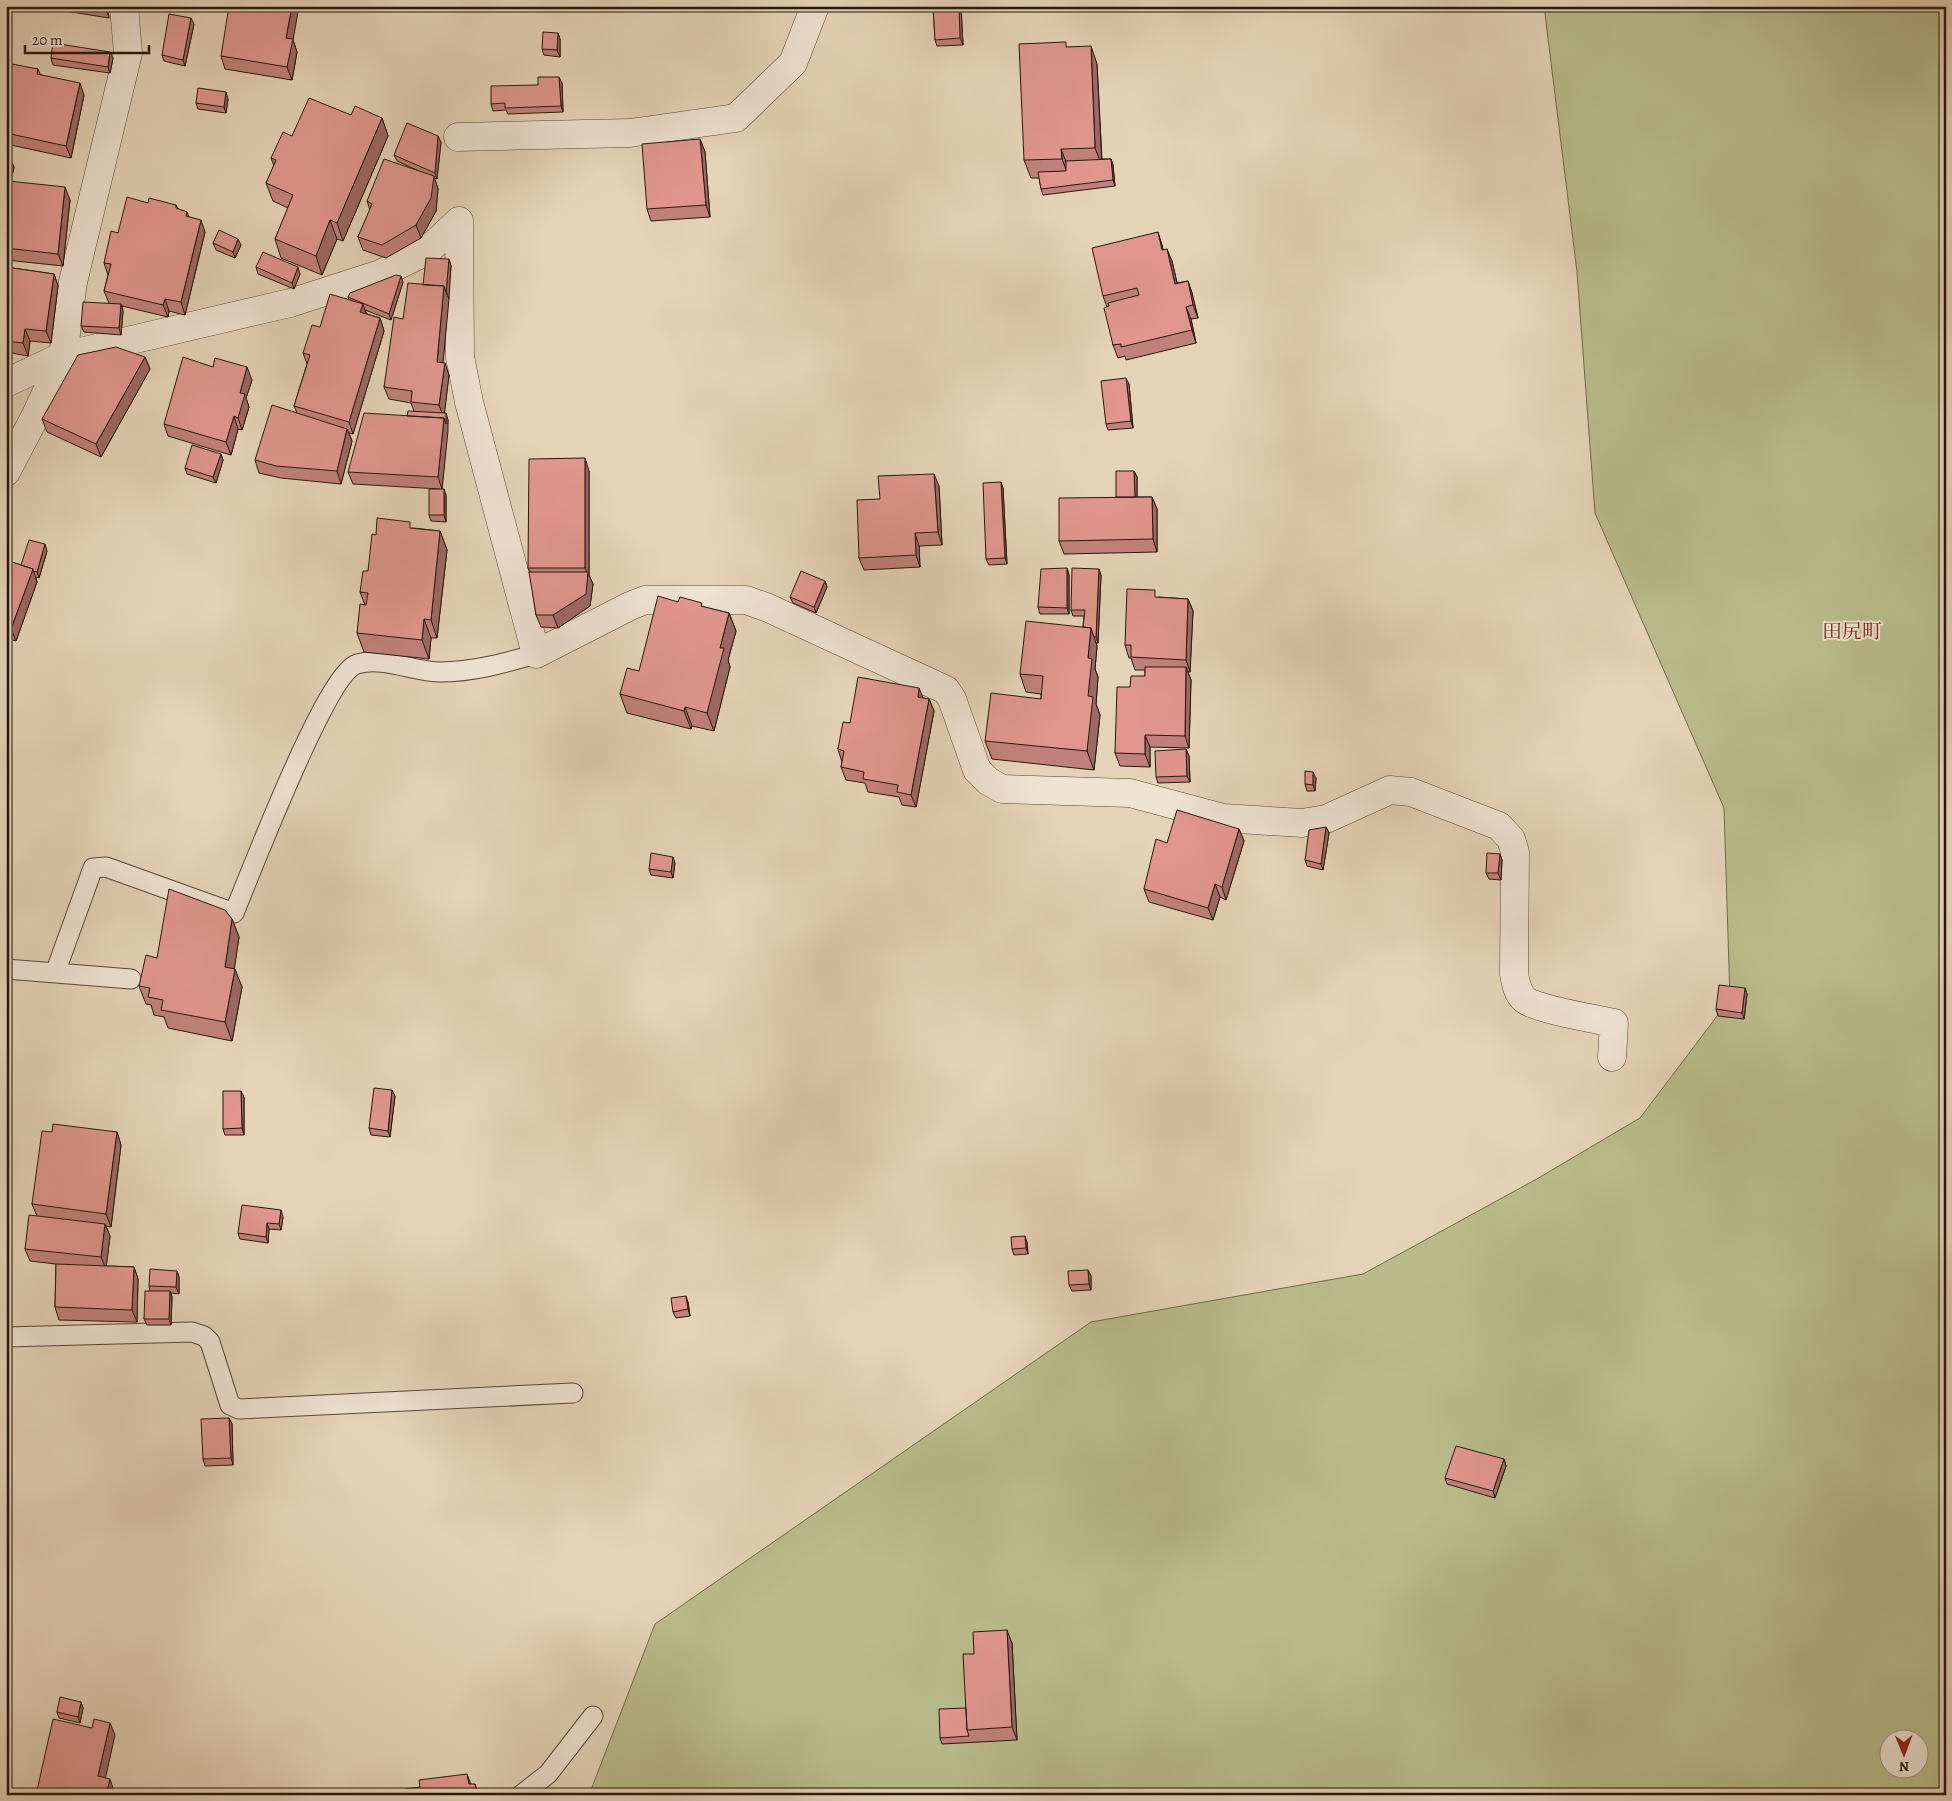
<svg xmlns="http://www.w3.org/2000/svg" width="1952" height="1801" viewBox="0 0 1952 1801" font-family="Alegreya,'Noto Serif JP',serif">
  <rect width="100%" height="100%" fill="#e5d3b8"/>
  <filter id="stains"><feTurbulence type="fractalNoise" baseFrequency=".004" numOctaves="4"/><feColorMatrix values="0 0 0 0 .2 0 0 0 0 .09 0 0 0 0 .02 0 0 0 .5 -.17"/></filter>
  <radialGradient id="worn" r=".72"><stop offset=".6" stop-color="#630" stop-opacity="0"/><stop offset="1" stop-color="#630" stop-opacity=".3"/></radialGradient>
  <path fill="#b9bb8b" stroke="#6f694c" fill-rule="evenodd" d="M1544,6H1946V1795H589L655,1624L1091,1322L1363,1274L1535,1180L1640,1118L1730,999L1724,808L1595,513L1577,272ZM1890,1738H1920V1768H1890Z"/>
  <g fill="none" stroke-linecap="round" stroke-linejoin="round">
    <defs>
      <path id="lane" d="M6,969L131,979
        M55,973L93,868L106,867L234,913C250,875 326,674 357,664C383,656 414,672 440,672C473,672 505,663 536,654
        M6,1337L192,1332L204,1336L210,1342L230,1405L239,1409L573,1393
        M521,1795L548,1774L593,1716"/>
      <path id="street" d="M458,137L630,133L736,118L793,63L815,6
        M459,221L460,357L469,402L536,654L630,606L645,600H746L766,607L946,690L952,699L977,770L988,781L1002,789L1130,793L1223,818L1302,823L1326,819L1390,790L1411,792L1499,826L1511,839L1515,852L1514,974C1516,984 1517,992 1524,999C1535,1009 1596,1019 1614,1023L1612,1057
        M6,383L63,356L290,303L380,274L427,251L459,221
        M6,472L36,415L63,356L73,282L128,53L124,6"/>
    </defs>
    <use href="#lane" stroke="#554638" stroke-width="21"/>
    <use href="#street" stroke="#554638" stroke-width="29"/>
    <use href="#lane" stroke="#eee2d1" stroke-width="19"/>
    <use href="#street" stroke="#eee2d1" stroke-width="28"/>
  </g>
  <path fill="#c1817b" stroke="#25170d" d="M34,6H107L109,18Z
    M142,6H170L168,12Z
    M933,6H961L963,45L937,46L935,40Z
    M194,24L185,66L164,61L162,55Z
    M558,33L560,39V57L544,55L542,49Z
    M293,40L297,52L292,80L225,69L221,56Z
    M1068,47L1097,64L1102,159H1111L1113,165L1115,186L1043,195L1041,189L1039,178H1031L1024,160Z
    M51,58H113L110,73L53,65Z
    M6,66L38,69L40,74L84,95L71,158L6,144Z
    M562,83L563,112L508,114L506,110L493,111L491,104L538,85Z
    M228,99L226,113L198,109L196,103Z
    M351,115L382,118L388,136L343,241L337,239L322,275L281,258L275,239L288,208L273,201L266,183L274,166L271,158L292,136Z
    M700,139L705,152L710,217L651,221L647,209Z
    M441,142L437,179L434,178L438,189L436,211L421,238L386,258L363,250L358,237L370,210L367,201L421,172L397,161L394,155Z
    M6,160L11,161L14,167L11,181L70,200L63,266L6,260V190L7,184H6Z
    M148,203L176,205L178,209L187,212L189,217L205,232L185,315L169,311L168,317L122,306L123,311L121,335L84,332L81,326L109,303L104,291L108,275L104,263L118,233Z
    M213,243L241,245L235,258L216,250Z
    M1162,245L1163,250L1172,261L1177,283L1188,281L1192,293L1198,318L1191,319L1196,343L1126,360L1125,356L1118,358L1113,345L1107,307L1103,296Z
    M449,259L451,266L443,362L449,375L444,413L448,420L442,489L446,495V522L431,521L429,515L440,489L353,484L348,472L407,416L414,411L411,403L389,399L384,387L403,319L423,285Z
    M6,267L54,274L58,286L51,343L30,341L28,356L6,352Z
    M256,267L300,274L294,289L258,274Z
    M403,282L391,320L365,310L367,314L380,318L384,331L353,434L349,433L352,441L341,484L281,478L259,473L255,460L297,413L294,406L307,364L303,353L320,327L349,300L348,297Z
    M145,357L150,369L101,457L47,432L42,419Z
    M252,380L246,398L249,407L242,430L238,429L231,455L168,436L164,424Z
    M1129,384L1133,428L1108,430L1106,424Z
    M221,454L223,460L216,483L187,474L185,468Z
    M589,471V575L593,584L590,606L558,628L541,627L536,615L530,572L528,568Z
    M1134,471L1137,477V497H1152L1157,509V552L1064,554L1059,541L1116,497Z
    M939,486L942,545L919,546L920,567L864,570L859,558L880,499Z
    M1003,488L1007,564L989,565L986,559Z
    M413,528L440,531L447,550L437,638H431L429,659L364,652L357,633L365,605L360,592L368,571L376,535Z
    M47,551L39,578L36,577L37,582L16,641L6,638V553H8L11,562L21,565Z
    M1067,568L1069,575V614H1040L1038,607Z
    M1101,575L1098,643H1096L1097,646L1095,669L1098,677L1096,704L1100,715L1094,770L992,759L985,741L1041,699V694L1026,692L1020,674L1083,627L1084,616H1073L1071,610Z
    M825,581L827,587L816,613L793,603L790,597Z
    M1158,597L1188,599L1193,611L1190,672H1188L1191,680L1189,748L1150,747V767L1120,766L1115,753L1130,687L1145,676V670H1135L1131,658H1129L1125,645Z
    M678,602L704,607L729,613L736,631L728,660L730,667L714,731L692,726L691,729L627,713L620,694L639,671Z
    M923,698L929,699L934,711L916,807L902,805L899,797L868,792L865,783L846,780L841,767L842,762L838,749L850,723Z
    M1186,749L1189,756L1190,782L1158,783L1156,777Z
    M1316,778L1315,791H1307L1305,784Z
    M1326,827L1329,833L1323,870L1307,866L1305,860Z
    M1239,829L1244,841L1226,900L1220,897L1213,920L1149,902L1144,889L1167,843Z
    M1500,854L1502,860L1501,880L1489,879L1486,873Z
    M675,863L673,878L651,875L649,869Z
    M232,919L239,937L234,968L242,987L232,1041L168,1028L164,1017L154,1015L151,1005L146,1004L139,986L157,958Z
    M1745,988L1747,994L1744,1019L1718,1016L1716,1009Z
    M395,1096L390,1137L371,1135L369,1128Z
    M244,1097V1135H225L223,1129Z
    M52,1132H117L121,1145L111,1227L106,1226L110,1236L106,1266L134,1267L138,1279L137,1322L59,1320L55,1307L56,1264L30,1261L25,1249L37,1216L32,1204Z
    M283,1217L281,1230L269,1229L268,1243L240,1239L238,1233Z
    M1027,1242L1028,1254L1014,1255L1012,1249Z
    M1088,1270L1091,1276V1290L1072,1291L1069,1285Z
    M177,1271L179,1277V1294L171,1293L172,1297L171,1325H147L144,1319L150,1291L149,1286Z
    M688,1302L690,1316L676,1318L673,1312Z
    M229,1418L232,1424L233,1465L205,1466L203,1459Z
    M1504,1459L1506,1466L1495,1498L1447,1484L1445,1478Z
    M1012,1643L1017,1740L942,1744L940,1738L966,1708L974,1654Z
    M81,1702L83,1708L80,1723L59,1718L57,1712Z"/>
  <path fill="#9d6964" stroke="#25170d" d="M105,6H107L109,18Z
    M166,6H170L168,12Z
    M292,6H299L293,40L297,52L292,80L287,67L286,38Z
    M959,6H961L963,45L960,38Z
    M191,18L194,24L185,66L183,60Z
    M558,33L560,39V57L557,50Z
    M1091,46L1097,64L1102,166L1095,148Z
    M110,52L113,58L110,73L108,67Z
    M559,77L562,83L563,112L561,106Z
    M80,83L84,95L71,158L66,146Z
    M226,92L228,99L226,113L224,107Z
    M382,118L388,136L343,241L337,223Z
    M438,136L441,142L437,179L435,173Z
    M700,139L705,152L710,217L706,205Z
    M1061,149L1068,167L1069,177L1062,159Z
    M1111,159L1113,165L1115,186L1113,180Z
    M11,161L14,167L10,184L8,178Z
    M434,176L438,189L436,211L421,238L416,225Z
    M65,187L70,200L63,266L58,254Z
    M201,220L205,232L185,315L181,302Z
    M330,220L337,239L322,275L316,256Z
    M1158,232L1162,245L1166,263L1162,250Z
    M238,239L241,245L235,258L233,252Z
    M1167,249L1172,261L1180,296L1175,284Z
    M449,259L451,266L449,299L446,292Z
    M298,267L300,274L294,289L292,283Z
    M54,274L58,286L51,343L46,331Z
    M401,276L403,282L391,320L389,314Z
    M1188,281L1192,293L1198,318L1193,305Z
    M444,286L449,299L442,374L437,362Z
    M165,299L169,311L168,317L163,305Z
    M121,304L123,311L121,335L119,328Z
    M363,304L367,317L360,312Z
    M1186,307L1191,319L1196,343L1192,330Z
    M380,318L384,331L353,434L349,422Z
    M25,329L30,341L28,356L23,343Z
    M145,357L150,369L101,457L96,444Z
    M445,363L449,375L444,418L439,405Z
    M247,367L252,380L246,398L249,407L242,430L238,418L240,393Z
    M1126,378L1129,384L1133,428L1131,421Z
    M446,413L448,420V431L442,489L438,477L444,418Z
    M234,416L238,429L231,455L226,442Z
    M347,429L352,441L341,484L337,471Z
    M221,454L223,460L216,483L213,477Z
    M585,458L589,471V575L593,584L590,606L558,628L553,615L588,576L585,568Z
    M1134,471L1137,477V510L1135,503Z
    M934,474L939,486L942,545L938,532Z
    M1001,482L1003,488L1007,564L1005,558Z
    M444,489L446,495V522L444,515Z
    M1152,497L1157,509V552L1153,539Z
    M440,531L447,550L437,638L431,620Z
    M915,533L919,546L920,567L916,555Z
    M45,544L47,551L39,578L37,572Z
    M8,553L12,566L6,561Z
    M1067,568L1069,575V614L1067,608Z
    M33,569L37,582L16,641L11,629Z
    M1099,569L1101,575L1098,643L1096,637Z
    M825,581L827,587L816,613L814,607Z
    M1188,599L1193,611L1190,672L1186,660Z
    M729,613L736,631L728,660L730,667L714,731L707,713L720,648Z
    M424,619L431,638L429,659L422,640Z
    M1091,628L1097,646L1095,669L1098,677L1096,704L1100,715L1094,770L1087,751L1088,658Z
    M1186,667L1191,680L1189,748L1185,736Z
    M919,688L924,700L918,697Z
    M929,699L934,711L916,807L911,795Z
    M685,707L692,726L691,729L684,711Z
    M1145,735L1150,747V767L1145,754Z
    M1186,749L1189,756L1190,782L1187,776Z
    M1313,772L1316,778L1315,791L1313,785Z
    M1326,827L1329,833L1323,870L1321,864Z
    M1239,829L1244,841L1226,900L1222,887Z
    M1500,854L1502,860L1501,880L1498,873Z
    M673,857L675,863L673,878L671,872Z
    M1215,884L1220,897L1213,920L1208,908Z
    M232,919L239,937L232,985L225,967Z
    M235,969L242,987L232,1041L225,1022Z
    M1745,988L1747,994L1744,1019L1742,1013Z
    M392,1090L395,1096L390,1137L388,1131Z
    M241,1091L244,1097V1135L242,1128Z
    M117,1132L121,1145L111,1227L106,1214Z
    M281,1210L283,1217L281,1230L279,1224Z
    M267,1223L269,1229L268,1243L266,1237Z
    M105,1224L110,1236L106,1269L101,1257Z
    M1025,1236L1027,1242L1028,1254L1026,1248Z
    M134,1267L138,1279L137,1322L132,1310Z
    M1088,1270L1091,1276V1290L1089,1284Z
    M177,1271L179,1277V1294L176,1287Z
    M170,1291L172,1297L171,1325L169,1319Z
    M686,1296L688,1302L690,1316L688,1309Z
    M229,1418L232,1424L233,1465L231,1458Z
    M1504,1459L1506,1466L1495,1498L1493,1491Z
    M1007,1630L1012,1643L1017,1740L1012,1727Z
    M81,1702L83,1708L80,1723L78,1717Z
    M110,1723L115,1735L103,1789L98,1776Z
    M467,1774L472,1787L469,1784Z
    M110,1779L114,1791V1795H106Z
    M475,1784L479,1795H477Z"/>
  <path fill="#e0968f" stroke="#25170d" d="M229,6H292L286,38L293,39L287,67L221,56Z
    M933,6H959L960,38L935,40Z
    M169,14L191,18L183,60L162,55Z
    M543,32L558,33L557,50L542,49Z
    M1066,42V47L1091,46L1095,148L1061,149L1062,159L1024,160L1019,44Z
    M53,43L110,52L108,67L51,58Z
    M7,63L38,69L37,74L80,83L66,146L6,133Z
    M538,77H559L561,106L505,108V103L491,104V86L538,85Z
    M198,88L226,92L224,107L196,103Z
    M309,98L351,115L355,106L382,118L337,223L330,220L316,256L275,239L293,195L266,183L276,160L271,158L283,132L292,136Z
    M407,123L438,136L435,173L394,155Z
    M700,139L706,205L647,209L642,144Z
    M384,159L434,176L431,198L416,225L382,245L358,237L372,204L367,201Z
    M1111,159L1113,180L1041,189L1038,172L1066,171V161Z
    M6,160L11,161L8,178H6Z
    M8,181L65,187L58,254L6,248V190Z
    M127,197L148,203L149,198L176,205V208L187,212L186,216L201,220L181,302L165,299L163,305L104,291L111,264L104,263L111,231L118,233Z
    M219,230L238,239L233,252L213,243Z
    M1158,232L1162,250L1167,249L1175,284L1188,281L1193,305L1186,307L1192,330L1121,347V344L1113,345L1104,308L1109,306L1108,303L1139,295L1137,288L1103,296L1092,248Z
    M263,252L298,267L292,283L256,267Z
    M426,258L449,259L446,292L444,286L423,285Z
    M6,267L54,274L46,331L25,329L23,343L6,341Z
    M396,275L401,276L389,314L348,297L350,293Z
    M408,283L444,286L437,362L445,363L439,405L411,402L412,391L384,387L394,317L403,319Z
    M330,294L363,304L360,312L380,318L349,422L294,406L310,355L303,353L312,325L320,327Z
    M83,302L121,304L119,328L81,326Z
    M116,347L145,357L96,444L42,419L78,355Z
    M183,357L213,367L215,358L247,367L240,393L245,394L238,418L234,416L226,442L164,424Z
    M1126,378L1131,421L1106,424L1101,381Z
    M272,405L347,429L337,471L276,466L255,460Z
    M408,411L446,413V424L444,418L407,416Z
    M364,413L444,418L438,477L348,472Z
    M192,445L221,454L213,477L185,468Z
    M585,458V568H528L529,459Z
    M1116,471H1134L1135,497H1116Z
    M934,474L938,532L915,533L916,555L859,558L857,500L880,499L878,476Z
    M1001,482L1005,558L986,559L983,483Z
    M429,489H444V515H429Z
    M1152,497L1153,539L1059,541V498Z
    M377,518L410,522V528L440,531L431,620L424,619L422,640L357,633L360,604L366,605L368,593L360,592L363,571H368L372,534L376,535Z
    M29,540L45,544L37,572L33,571V569L21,565Z
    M6,560L33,569L11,629L6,627Z
    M1067,568V608L1038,607L1041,569Z
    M1072,568L1099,569L1096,637H1094L1091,628L1083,627L1085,610H1071Z
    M801,571L825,581L814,607L790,597Z
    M529,572H588L586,594L553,615H536Z
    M1127,589L1155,590V597L1188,599L1186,660L1131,657V645H1125Z
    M658,596L678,602L680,597L702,603L701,606L729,613L720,648H724L707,713L685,707L684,711L620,694L627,668L639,671Z
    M1026,621L1091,628L1088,658L1092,659L1088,696L1093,697L1087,751L985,741L991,693L1041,699L1043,676L1020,674Z
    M1145,667H1186L1185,736L1145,735V754L1115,753L1117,687H1130L1131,676H1145Z
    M858,677L919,688L918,697L929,699L911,795L897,792L898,785L863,779L864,772L841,767L844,751L838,749L843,722L850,723Z
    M1186,749L1187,776L1156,777L1155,751Z
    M1305,771L1313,772V785L1305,784Z
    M1177,810L1239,829L1222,887L1215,884L1208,908L1144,889L1156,839L1167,843Z
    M1326,827L1321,864L1305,860L1309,830Z
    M651,853L673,857L671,872L649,869Z
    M1487,853L1500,854L1498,873H1486Z
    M169,889L225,910L232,919L225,967L235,969L225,1022L161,1010L163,1000L148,997L150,988L139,986L146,955L157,958Z
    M1719,985L1745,988L1742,1013L1716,1009Z
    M374,1088L392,1090L388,1131L369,1128Z
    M223,1091H241L242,1128L223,1129Z
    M53,1124L117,1132L106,1214L32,1204L42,1131L52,1132Z
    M242,1205L281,1210L279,1224L267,1223L266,1237L238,1233Z
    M29,1215L105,1224L101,1257L25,1249Z
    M1025,1236L1026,1248L1012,1249L1011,1237Z
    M56,1264L134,1267L132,1310L55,1307Z
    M150,1269L177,1271L176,1287L149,1286Z
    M1088,1270L1089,1284L1069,1285L1068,1271Z
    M145,1291H170L169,1319H144Z
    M686,1296L688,1309L673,1312L671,1298Z
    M229,1418L231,1458L203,1459L201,1419Z
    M1456,1446L1504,1459L1493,1491L1445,1478Z
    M1007,1630L1012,1727L967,1730L963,1654H974L973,1632Z
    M60,1697L81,1702L78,1717L57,1712Z
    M966,1708L967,1730L969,1736L940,1738L939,1709Z
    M53,1719L92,1728L94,1719L110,1723L98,1776L110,1779L106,1795H36Z
    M467,1774L469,1784H475L477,1795H406L405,1789L420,1787L419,1780Z"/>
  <g text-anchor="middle" stroke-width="4" stroke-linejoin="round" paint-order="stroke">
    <g font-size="20" fill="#7a1f14" stroke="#eee2d1">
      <text x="1852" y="638">田尻町</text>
    </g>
  </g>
  <rect width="1952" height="1801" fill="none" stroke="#e5d3b8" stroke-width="25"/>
  <rect x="8" y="8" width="1937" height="1786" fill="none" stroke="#25170d" stroke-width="2.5"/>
  <rect x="12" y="12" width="1927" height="1776" fill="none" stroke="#25170d"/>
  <g transform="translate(1904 1754) rotate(179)"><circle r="24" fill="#eee2d1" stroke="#9e9183"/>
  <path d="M0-4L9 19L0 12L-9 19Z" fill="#8f2418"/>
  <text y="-8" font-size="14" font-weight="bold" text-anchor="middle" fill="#25170d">N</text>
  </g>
  <path d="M25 45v8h124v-8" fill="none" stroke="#25170d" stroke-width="2.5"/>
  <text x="32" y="45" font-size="15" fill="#25170d" stroke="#eee2d1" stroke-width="4" paint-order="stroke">20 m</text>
  <rect width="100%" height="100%" filter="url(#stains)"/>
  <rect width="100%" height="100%" fill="url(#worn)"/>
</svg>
